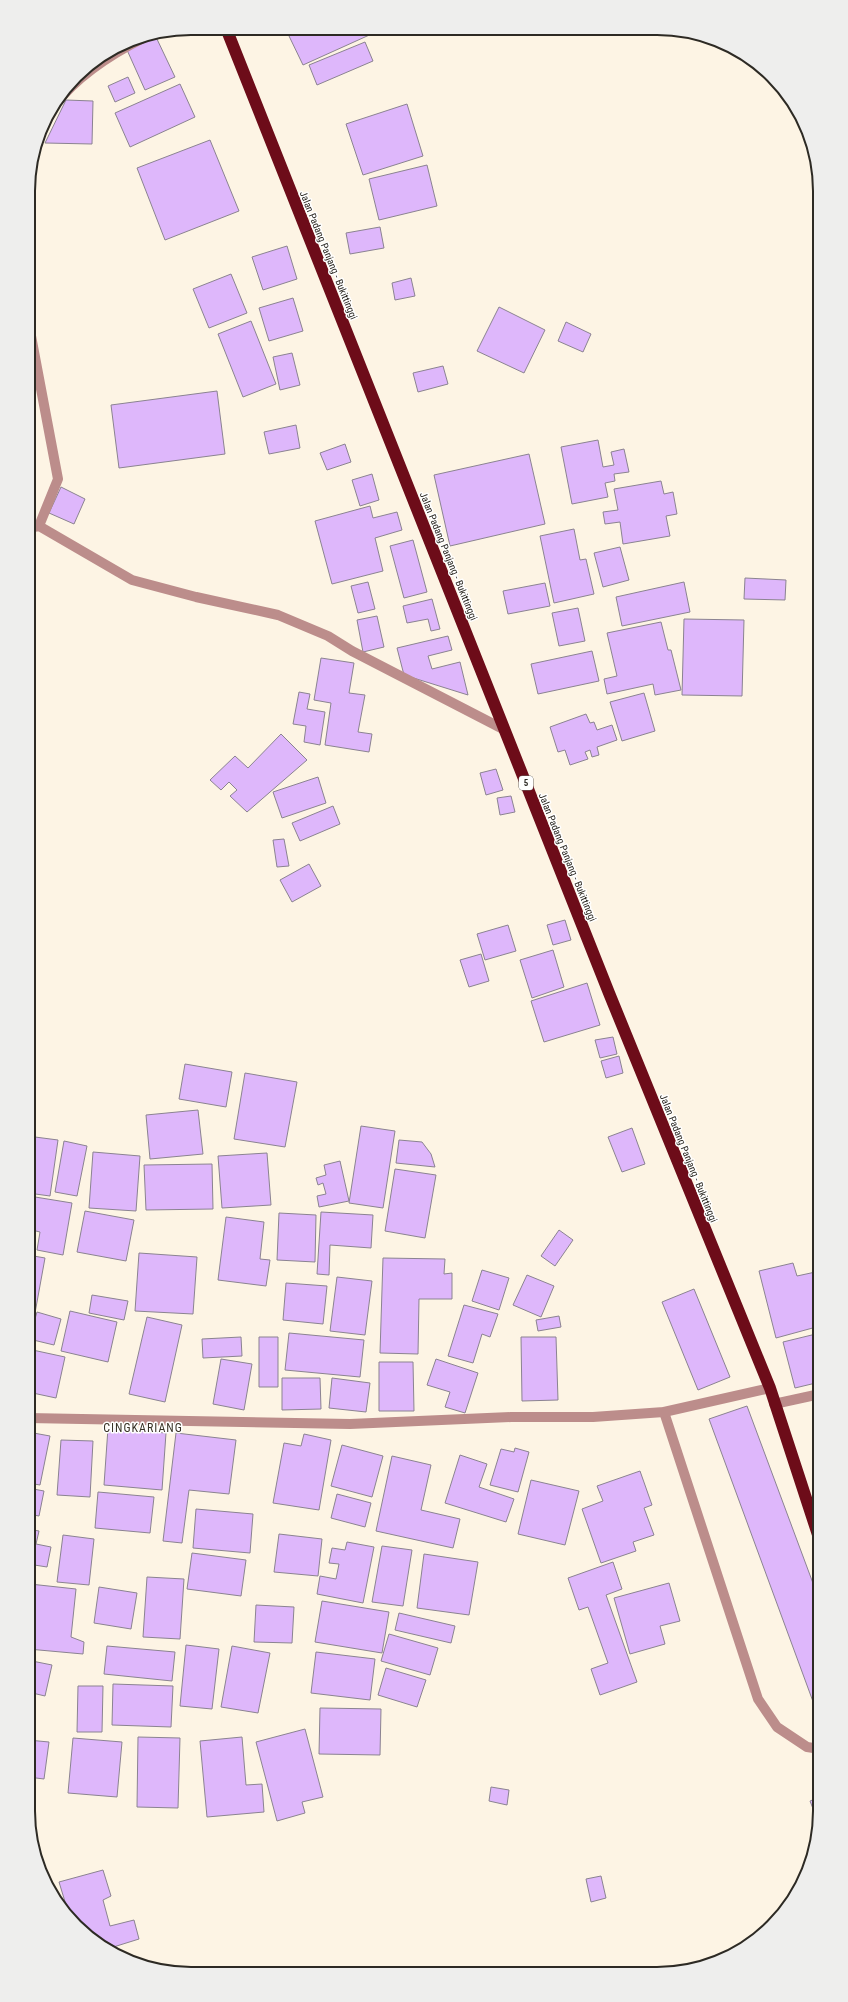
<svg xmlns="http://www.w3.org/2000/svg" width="848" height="2002" viewBox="0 0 848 2002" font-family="'Roboto Condensed',sans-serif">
  <rect width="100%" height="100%" fill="#fdf4e4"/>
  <path fill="#deb7fb" stroke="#8b8391" d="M264,28L281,29L268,35Z
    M304,29H375L376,32L303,65L289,36Z
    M156,37L175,77L145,90L127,50Z
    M365,42L373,61L317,85L309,65Z
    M128,77L135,93L115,102L108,86Z
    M180,84L195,117L130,147L115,113Z
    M66,100L93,101L92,144L45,143Z
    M407,104L423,156L363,175L346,124Z
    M210,140L239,211L165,240L137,168Z
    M427,165L437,206L379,220L369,179Z
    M380,227L384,248L350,254L346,233Z
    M287,246L297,279L263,290L252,257Z
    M231,274L247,313L209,328L193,289Z
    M411,278L415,296L395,300L392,283Z
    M293,298L303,331L269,341L259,308Z
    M499,307L545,330L524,373L477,351Z
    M251,321L276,384L243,397L218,334Z
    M566,322L591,334L583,352L558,341Z
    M292,353L300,385L280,390L273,357Z
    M443,366L448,384L418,392L413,373Z
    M217,391L225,454L119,468L111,405Z
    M296,425L300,448L269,454L264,432Z
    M598,440L603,467L614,465L611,452L624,449L629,472L614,474L615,481L605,483L608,497L572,504L561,447Z
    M345,444L351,462L327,470L320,453Z
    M529,454L545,524L450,546L434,475Z
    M372,474L379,500L360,506L352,480Z
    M661,481L664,494L673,492L677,514L666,516L670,536L623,544L620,522L605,524L603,512L618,510L614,489Z
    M61,487L85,499L74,524L49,513Z
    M370,506L373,518L397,512L402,530L375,538L383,571L332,584L315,521Z
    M574,529L580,560L586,559L594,594L554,603L540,536Z
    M413,540L427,592L404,598L390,546Z
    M620,547L629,580L603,587L594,553Z
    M745,578L786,580L785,600L744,599Z
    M368,582L375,609L358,613L351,586Z
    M684,582L690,612L622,626L616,597Z
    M545,583L550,606L508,614L503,591Z
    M432,599L440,629L431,631L428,619L407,623L403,606Z
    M578,608L585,641L559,646L552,613Z
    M377,616L384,647L363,652L357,620Z
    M684,619L744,620L742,696L682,695Z
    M661,622L668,650H671L681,690L655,695L653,684L607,694L604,679L617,676L607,633Z
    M448,636L452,650L428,656L432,669L460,662L468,695L404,675L397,648Z
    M592,651L599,681L538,694L531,664Z
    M321,658L354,663L349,693L365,695L358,732L372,734L369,752L325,745L331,703L314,700Z
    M299,692L310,694L307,709L325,712L320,745L304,742L306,726L293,724Z
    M644,693L655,731L622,741L610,702Z
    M586,714L590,723L594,722L597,730L612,725L617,740L597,747L599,755L592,757L590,750L585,752L588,759L570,765L565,750L558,752L550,727Z
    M281,734L307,760L247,812L230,796L237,790L229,782L221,790L210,780L235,756L248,768Z
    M496,769L503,790L486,795L480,773Z
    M318,777L326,803L282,818L273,792Z
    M511,796L515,812L500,815L497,798Z
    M333,806L340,824L300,841L292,823Z
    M284,839L289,866L277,867L273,840Z
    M309,864L321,886L292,902L280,880Z
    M565,920L571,940L553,945L547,925Z
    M508,925L516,951L485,960L477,934Z
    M553,950L564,987L532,998L520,960Z
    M481,954L489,981L469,987L460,960Z
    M587,983L600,1025L544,1042L531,1001Z
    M613,1037L617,1054L600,1058L595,1040Z
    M619,1056L623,1073L606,1078L601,1061Z
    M185,1064L232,1072L226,1107L179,1099Z
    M245,1073L297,1082L285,1147L234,1139Z
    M198,1110L203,1154L150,1159L146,1115Z
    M361,1126L395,1131L383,1208L349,1203Z
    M632,1128L645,1164L622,1172L608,1137Z
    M28,1132L32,1133L28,1165Z
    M35,1137L58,1140L50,1196L28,1193Z
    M399,1140L422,1142L431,1154L435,1167L396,1163Z
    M64,1141L87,1146L77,1196L55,1192Z
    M93,1152L140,1156L136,1211L89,1208Z
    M267,1153L271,1205L222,1208L218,1156Z
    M340,1161L349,1201L319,1207L317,1196L326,1194L323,1183L318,1185L316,1178L326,1175L324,1165Z
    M212,1164L213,1209L146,1210L144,1165Z
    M395,1169L436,1175L425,1238L385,1231Z
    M29,1196L72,1203L63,1255L37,1250L40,1232L32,1230L35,1213L28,1211Z
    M85,1211L134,1220L126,1261L77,1252Z
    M321,1212L373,1215L371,1248L330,1245L329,1275L317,1274Z
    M279,1213L316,1215L315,1262L277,1260Z
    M226,1217L264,1222L260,1259L270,1260L266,1286L218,1280Z
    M559,1230L573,1240L555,1266L541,1256Z
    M139,1253L197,1257L193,1314L135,1311Z
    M28,1255L45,1258L35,1313L28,1311Z
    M383,1258L445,1259L444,1274L452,1273V1299H419L418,1354L380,1353Z
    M793,1263L797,1276L820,1271V1326L776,1338L759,1271Z
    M482,1270L509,1278L499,1310L472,1301Z
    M527,1275L554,1286L541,1317L513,1305Z
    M337,1277L372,1281L365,1335L330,1331Z
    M286,1283L327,1286L323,1324L283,1320Z
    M694,1289L730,1377L698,1390L662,1302Z
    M92,1295L128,1301L124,1320L89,1313Z
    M464,1305L498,1314L490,1337L482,1334L473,1363L448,1356Z
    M70,1311L117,1322L108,1362L61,1351Z
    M37,1312L61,1319L54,1345L29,1339Z
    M559,1316L561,1327L538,1331L536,1320Z
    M147,1317L182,1325L165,1402L129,1394Z
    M289,1333L364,1340L360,1377L285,1370Z
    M820,1333V1382L795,1388L783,1342Z
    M241,1337L242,1356L203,1358L202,1339Z
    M259,1337H278V1387H259Z
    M521,1337H556L558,1400L522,1401Z
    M28,1349L65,1357L56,1398L28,1392Z
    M221,1359L252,1364L244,1410L213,1404Z
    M436,1359L478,1373L465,1413L445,1407L450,1392L427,1385Z
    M379,1362H413L414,1411H379Z
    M282,1378H320L321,1409L282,1410Z
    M332,1378L370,1383L366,1412L329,1408Z
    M747,1406L820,1602V1705L815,1707L709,1419Z
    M108,1428L166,1433L162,1490L104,1485Z
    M28,1432L50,1436L40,1485L28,1483Z
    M176,1433L236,1440L229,1494L189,1490L182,1543L163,1541Z
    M304,1434L331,1440L319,1510L273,1503L284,1443L301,1446Z
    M61,1440L93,1441L90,1497L57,1495Z
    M342,1445L383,1456L372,1497L331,1486Z
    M515,1448L529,1452L518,1492L490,1485L501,1449L514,1452Z
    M460,1455L487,1464L479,1487L514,1499L506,1522L445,1503Z
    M392,1456L431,1465L421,1510L460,1519L453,1548L376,1531Z
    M640,1471L652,1505L644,1508L654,1535L633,1542L636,1551L601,1563L582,1509L603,1501L597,1486Z
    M531,1480L579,1491L565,1545L518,1534Z
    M28,1488L44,1491L39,1516L28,1514Z
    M98,1492L154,1497L150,1533L95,1528Z
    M337,1494L371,1503L365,1527L331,1518Z
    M196,1509L253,1514L250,1553L193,1548Z
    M28,1529L39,1531L36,1544L51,1547L47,1567L28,1564Z
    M279,1534L322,1539L318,1576L274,1572Z
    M63,1535L94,1539L89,1585L57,1582Z
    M347,1542L374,1547L363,1603L317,1594L320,1576L336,1579L339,1564L329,1563L332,1548L345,1550Z
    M382,1546L412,1550L403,1606L372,1602Z
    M192,1553L246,1560L241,1596L187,1589Z
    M424,1554L478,1562L469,1615L417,1608Z
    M613,1562L622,1589L606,1595L637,1682L600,1695L591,1669L608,1663L588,1607L579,1610L568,1578Z
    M147,1577L184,1579L180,1639L143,1637Z
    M669,1583L680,1621L660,1626L665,1644L630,1654L614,1598Z
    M30,1584L76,1589L71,1637L84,1642L83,1654L28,1649Z
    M99,1587L137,1593L131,1629L94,1623Z
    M322,1601L389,1612L382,1653L315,1642Z
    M256,1605L294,1607L292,1643L254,1642Z
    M399,1613L455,1626L451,1643L395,1630Z
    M389,1634L438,1648L430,1675L381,1661Z
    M186,1645L219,1649L212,1709L180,1706Z
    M107,1646L175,1652L172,1681L104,1674Z
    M232,1646L270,1653L258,1713L221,1707Z
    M316,1652L375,1659L370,1700L311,1693Z
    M32,1661L52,1665L45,1696L28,1692V1678Z
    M386,1668L426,1680L417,1707L378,1695Z
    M113,1684L173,1686L171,1727L112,1725Z
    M78,1686H103L102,1732H77Z
    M320,1708L381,1709L380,1755L319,1754Z
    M305,1729L323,1797L302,1802L305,1813L277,1821L256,1742Z
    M138,1737L180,1738L178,1808L137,1807Z
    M242,1737L246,1785L262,1784L264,1812L207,1817L200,1741Z
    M73,1738L122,1742L117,1797L68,1793Z
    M28,1740L49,1742L44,1779L28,1777Z
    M491,1787L509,1790L507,1805L489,1801Z
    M820,1797V1822L819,1824L810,1801Z
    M103,1870L111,1896L103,1900L110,1926L134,1920L139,1939L107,1949L76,1927L70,1918L59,1882Z
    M601,1876L606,1898L591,1902L586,1879Z"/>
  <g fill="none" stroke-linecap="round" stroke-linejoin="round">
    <path stroke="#bc8d8b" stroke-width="10" d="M41,132C45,124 49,113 55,105C78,75 111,54 145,37
      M39,526L132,580L196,597L278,615L328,636L352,651L505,730
      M28,528L39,526L58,479L28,320
      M664,1412L758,1699L777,1727L807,1747L820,1749"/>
    <path stroke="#bc8d8b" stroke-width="10" d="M774,1404L820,1394
      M28,1418L350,1424L511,1417H593L664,1412L770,1388"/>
    <path stroke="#6d0c19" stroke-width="12" d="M226,28L609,993L770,1388L820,1541"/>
  </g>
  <g text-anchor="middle" stroke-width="3" stroke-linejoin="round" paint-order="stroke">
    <rect fill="#fff" stroke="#6c6a66" stroke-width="1" x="519" y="776" width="14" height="14" rx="3"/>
    <g font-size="9" font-weight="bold" fill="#2d2a24">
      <text x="526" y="786">5</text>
    </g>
    <g font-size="10" fill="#2d2a24" stroke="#fff">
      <text transform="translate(329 255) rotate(68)" y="4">Jalan Padang Panjang - Bukittinggi</text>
      <text transform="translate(449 556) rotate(68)" y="4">Jalan Padang Panjang - Bukittinggi</text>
      <text transform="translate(568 857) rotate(68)" y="4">Jalan Padang Panjang - Bukittinggi</text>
      <text transform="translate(689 1158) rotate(68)" y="4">Jalan Padang Panjang - Bukittinggi</text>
    </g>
    <g font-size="12" letter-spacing="1" fill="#393326" stroke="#fff">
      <text x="143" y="1432">CINGKARIANG</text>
    </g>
  </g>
  <path d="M0 0H848V2002H0ZM191 35H657A156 156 0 0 1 813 191V1811A156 156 0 0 1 657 1967H191A156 156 0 0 1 35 1811V191A156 156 0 0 1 191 35Z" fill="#eeeeed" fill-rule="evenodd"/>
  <path fill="none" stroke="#2d2a24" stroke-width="2" d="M191 35H657A156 156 0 0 1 813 191V1811A156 156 0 0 1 657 1967H191A156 156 0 0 1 35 1811V191A156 156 0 0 1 191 35Z"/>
</svg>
